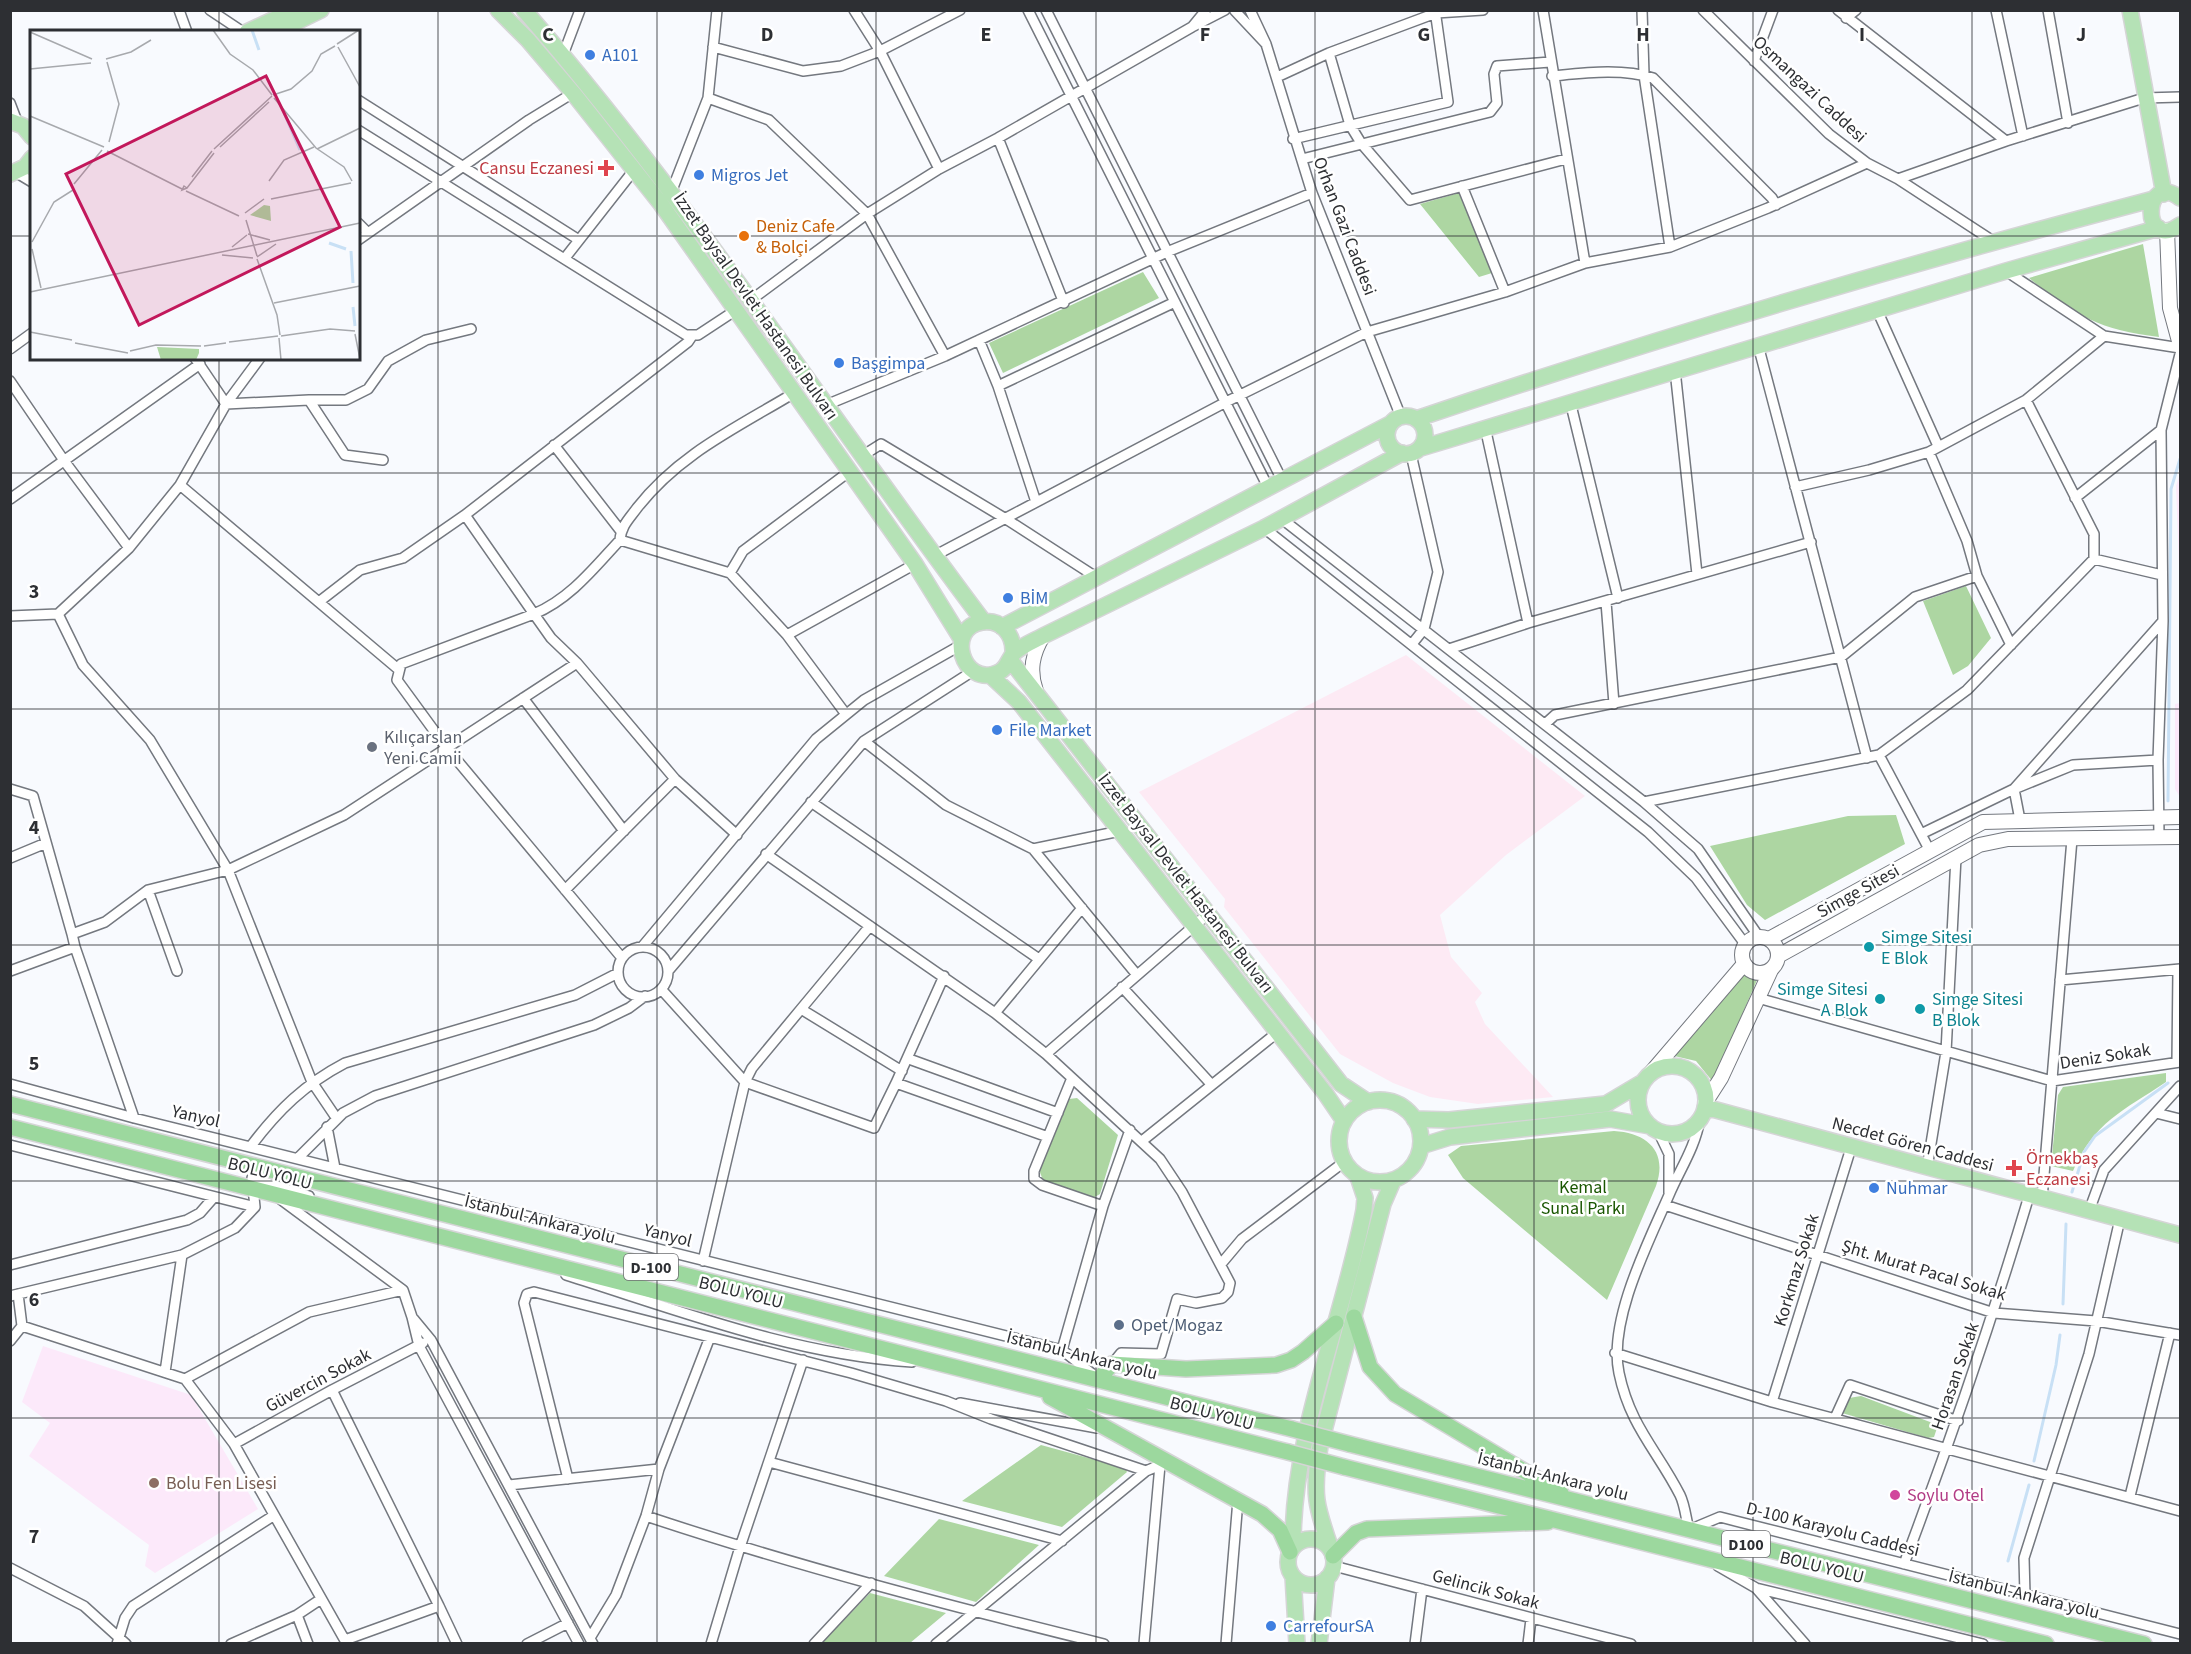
<svg xmlns="http://www.w3.org/2000/svg" width="2191" height="1654" viewBox="0 0 2191 1654" font-family="'Source Sans 3',sans-serif">
  <rect width="100%" height="100%" fill="#f8fafe"/>
  <path fill="#fdeaf4" d="M1406,655L1585,796L1506,855L1440,915L1451,957L1482,993L1475,1002L1485,1024L1553,1097L1478,1104L1430,1097L1393,1083L1340,1054L1224,907L1225,899L1139,792Z"/>
  <path fill="#fce9fa" d="M2180,474V593L2176,486Z
    M2180,703V797L2175,789V704Z
    M43,1346L191,1395L258,1509L155,1573L145,1566L149,1545L29,1456L50,1423L22,1402Z"/>
  <path fill="#add6a2" d="M1459,193L1492,273L1479,277L1420,204Z
    M2143,244L2159,337C2100,330 2073,315 2029,278Z
    M1143,272L1159,298L1003,373L989,343Z
    M1966,586L1991,638L1968,666L1953,675L1923,601Z
    M1896,815L1905,844L1765,920L1747,905L1710,846L1848,816Z
    M1743,974L1757,980L1713,1082L1696,1061L1670,1055Z
    M2166,1073V1082C2123,1111 2094,1122 2073,1171L2051,1166L2058,1095L2063,1087Z
    M1077,1098L1118,1135L1100,1194L1093,1198L1043,1180L1039,1170L1069,1099Z
    M1614,1131C1648,1133 1668,1152 1656,1186L1607,1300L1463,1178L1448,1155L1461,1146Z
    M1861,1396L1938,1425L1934,1437L1928,1438L1842,1413L1849,1398Z
    M1041,1445L1125,1468L1127,1472L1062,1527L962,1501Z
    M939,1519L1039,1545L976,1602L884,1576Z
    M870,1593L946,1613L910,1643H822Z"/>
  <g fill="none" stroke-linecap="round" stroke-linejoin="round">
    <path stroke="#c8e0f5" stroke-width="3" d="M2168,801L2171,489L2180,459
      M2072,1192L2084,1152L2095,1136L2168,1083
      M2063,1304L2066,1224
      M2034,1461L2056,1365L2060,1335
      M2008,1561L2029,1485"/>
    <defs>
      <path id="minor" d="M179,10L187,32
        M210,10L243,32
        M854,10L880,51L960,10
        M1028,10L1268,487
        M1046,10L1282,480
        M1206,10L1192,27L1225,10
        M1543,10L1585,263
        M1642,10L1644,75L1670,247
        M1703,10L1829,134L1867,163L1898,179L1993,241
        M1838,10L2006,141
        M1996,10L2023,136
        M2048,10L2068,123
        M1235,11L1266,44L1250,10
        M1846,18L1856,10
        M1266,44L1312,193L1401,417
        M713,47L803,71L841,66L880,51L939,169
        M1329,53L1350,125L1361,143L1410,200L1566,159
        M563,55L580,10
        M1754,61L1773,10
        M1552,76C1584,73 1622,68 1653,78L1772,198L1776,205
        M1277,77L1329,53L1436,13L1483,10
        M708,98L769,120L867,214L945,356
        M358,100L579,240
        M10,103L18,124
        M358,130L686,335H698L736,310
        M998,138L1064,303
        M1293,139L1448,102L1435,10
        M1302,159L1490,112L1497,103L1494,74L1497,66L1550,62
        M17,173L32,182
        M1898,179L2006,141L2144,98L2180,97
        M1462,186L1505,292
        M672,190L708,98L717,10
        M358,223L368,233
        M358,240L529,120L573,93
        M565,258L634,170
        M2006,271L2104,336L2180,348
        M751,300L867,214L939,169L998,138L1192,27
        M1877,310L1938,446
        M979,340L998,386L1036,502
        M1758,345L1867,758
        M10,349L32,333
        M195,358L226,404L309,400L345,455L383,460
        M1675,370L1697,574
        M10,381L65,462L129,548
        M998,386L1175,302
        M309,400H346L368,389L388,361L426,340L471,329
        M1570,401L1618,598
        M826,405L945,356L1167,252L1312,193
        M1485,427L1528,623
        M554,445L620,530
        M1929,452L1967,541L1977,576L2011,645
        M1411,454L1438,572L1424,629L1412,644
        M862,456L881,444L1006,519L1096,577
        M850,471L743,551L730,573L787,635L915,564
        M180,485L398,669
        M1795,487L1869,470L1929,452L2026,400L2104,336
        M2075,498L2161,430
        M10,499L200,364
        M465,515L534,614C570,599 594,568 620,540L730,573
        M1282,519L1644,802L1698,849L1759,937
        M1264,528L1648,832L1696,878L1745,944
        M620,540C621,526 629,519 637,508C679,454 736,428 794,393
        M934,556L1226,402L1367,332L1505,292L1585,263L1670,247L1768,208L1867,163
        M2094,559L2162,575
        M320,601L360,570L403,558L465,515L688,342L692,336
        M1606,602L1614,704
        M58,614L83,665L150,740L228,870L312,1082L337,1119
        M10,616L58,614L129,548L180,485L226,404L260,358
        M787,635L845,713
        M1449,649L1528,623L1811,542
        M523,698L624,831
        M1545,724L1555,715L1841,657L1915,597L1977,576
        M864,741L946,805L1033,849L1120,831
        M1879,755L1930,851
        M10,789L33,796L72,934
        M811,802L1039,959
        M1644,802L1879,755L1967,690L2094,559V534L2026,400
        M2020,820L2014,789L2073,765L2158,760
        M1921,834L2014,789L2163,621
        M2159,836L2158,760L2163,621L2161,430L2180,354
        M1033,849L1137,975
        M766,854L995,1013L1046,1054L1160,1159L1182,1192L1230,1283L1228,1292L1222,1298L1196,1303L1177,1299L1161,1354L1121,1353L1112,1364
        M10,858L46,843
        M148,890L177,971
        M565,890L675,779
        M870,926L801,1009L902,1071
        M75,947L72,934L105,922L148,890L228,870L344,815L577,663
        M642,947L816,739L864,700L961,645
        M618 972a25 25 0 1 1 50 0a25 25 0 1 1-50 0Z
        M622,958L446,747L397,680L401,664L534,614L551,638L577,663L675,779L737,835
        M10,971L75,947L134,1118
        M668,971L864,741L973,671
        M944,976L896,1083L1048,1137
        M2060,980L2180,969
        M1122,987L1211,1084
        M661,989L745,1082L752,1068L801,1009
        M1758,998L2052,1081L2180,1062
        M995,1013L1082,908
        M1046,1054L1209,913
        M909,1059L1058,1113
        M2177,1062L2178,970
        M1072,1078L1034,1171V1179L1042,1185L1103,1206
        M10,1084L134,1118L1062,1350L1095,1376
        M2156,1113L2180,1119
        M1700,1119C1695,1148 1680,1169 1669,1195C1648,1243 1608,1321 1619,1373C1630,1426 1657,1450 1680,1495C1685,1505 1686,1519 1689,1530L1720,1517L2180,1634
        M327,1127L335,1168
        M1658,1131L1669,1154V1193
        M1142,1141L1278,1032
        M10,1145L255,1207L252,1178L309,1196
        M251,1146C278,1110 305,1084 345,1063L575,995L618,973
        M298,1158L343,1113L375,1096L594,1025L629,1008L645,996
        M1927,1168L1946,1052L1956,857
        M280,1199L403,1290L412,1317
        M2042,1199L2072,839
        M1665,1205L1994,1313L2096,1321L2180,1335
        M2089,1211L2104,1170L2180,1086
        M703,1261L745,1082L874,1128L896,1083
        M1221,1264L1242,1239L1344,1162
        M10,1265L187,1220L200,1213L214,1197
        M566,1275C678,1310 794,1355 912,1362
        M10,1296L182,1255L235,1228L255,1207
        M22,1326L185,1379L309,1312L403,1290
        M10,1341L22,1326L18,1294
        M1062,1350L1103,1206L1130,1130
        M1615,1353L1772,1402L2180,1511
        M165,1372L182,1255
        M185,1379L234,1444L347,1644
        M332,1390L439,1606
        M1772,1402L1851,1148
        M960,1403L1097,1428
        M1835,1418L1850,1385L1958,1421
        M234,1444L332,1390L423,1343
        M769,1462L1062,1541
        M568,1479L524,1303L527,1294L534,1292L851,1373L946,1401L991,1419L1146,1471
        M509,1485L659,1469
        M2130,1496L2170,1333
        M646,1516C796,1566 950,1606 1104,1644
        M1904,1564C1950,1442 1992,1320 2029,1196
        M1334,1566L1631,1644
        M1718,1566L1756,1588L1983,1644
        M10,1568L84,1606L126,1644
        M1756,1588L1805,1644
        M2025,1595L2024,1558L2089,1354L2120,1219
        M297,1615L308,1644
        M590,1638L616,1595L646,1516L659,1469L710,1337
        M345,1640L439,1606L457,1644
        M117,1644L125,1618L133,1606L273,1516
        M231,1644L297,1615L321,1599
        M527,1644L568,1623
        M579,1644L419,1346L412,1317L431,1340L593,1644
        M711,1644L740,1547L803,1360
        M814,1644L871,1583
        M936,1644L1146,1471L1160,1465L1164,1459
        M1144,1644L1160,1465
        M1226,1644L1238,1500
        M1415,1644L1422,1589
        M1528,1644L1531,1619"/>
      <path id="secondary" d="M2167,230L2170,308L2180,345
        M1036,691C1029,671 1032,654 1043,636
        M1742 955a18 18 0 1 1 36 0a18 18 0 1 1-36 0Z
        M1769,939L1983,822L2180,817
        M1778,956L1979,845L2008,839L2180,837
        M1649,1075L1744,964
        M1705,1103L1721,1078L1771,970"/>
      <path id="primary" d="M498,10L528,40L573,93L661,204L915,564L962,640
        M524,10C692,203 830,418 984,622
        M2130,10L2164,194
        M247,32L294,10
        M276,32L321,10
        M10,121L23,126L32,137
        M10,174L25,167L32,158
        M2180,198C2142,170 2141,253 2180,225
        M1387 435a19 19 0 1 1 38 0a19 19 0 1 1-38 0Z
        M1416,419C1659,337 1906,264 2154,199
        M1421,448L2006,271L2159,228
        M1002,627L1390,424
        M1013,653C1014,635 1002,619 982,622C945,628 962,687 997,673C1008,669 1007,660 1014,653C1021,646 1034,641 1043,636L1264,528L1402,453
        M1011,661L1341,1084L1368,1102
        M990,675L1019,702L1325,1093L1344,1121
        M1638 1100a34 34 0 1 1 68 0a34 34 0 1 1-68 0Z
        M1339 1141a41 41 0 1 1 82 0a41 41 0 1 1-82 0Z
        M1705,1107L2180,1235
        M1414,1119L1449,1120L1606,1104L1643,1082
        M1421,1146L1450,1137L1610,1119L1650,1126
        M1288 1562a23 23 0 1 1 46 0a23 23 0 1 1-46 0Z
        M1293,1547C1292,1432 1343,1322 1364,1210L1365,1198L1358,1177
        M1332,1552C1316,1506 1312,1496 1320,1446L1383,1204L1393,1181
        M1293,1576L1297,1644
        M1319,1644L1327,1578"/>
      <path id="trunk" d="M10,1104L1292,1429
        M10,1127L1288,1452
        M1354,1317L1370,1367L1395,1394L1561,1493
        M1099,1379L1112,1364L1186,1369L1276,1365L1291,1360L1303,1352L1336,1323
        M1050,1397L1262,1514L1280,1530L1290,1552
        M1349,1444L2144,1644
        M1344,1467L2046,1644
        M1333,1556L1356,1533L1367,1529L1548,1522"/>
    </defs>
    <use href="#minor" stroke="#74787f" stroke-width="12"/>
    <use href="#secondary" stroke="#74787f" stroke-width="16"/>
    <use href="#primary" stroke="#d5d5d6" stroke-width="18"/>
    <use href="#trunk" stroke="#d5d5d6" stroke-width="18"/>
    <use href="#minor" stroke="#fff" stroke-width="9"/>
    <use href="#secondary" stroke="#fff" stroke-width="14"/>
    <use href="#primary" stroke="#b5e2b6" stroke-width="15"/>
    <use href="#trunk" stroke="#9cd89e" stroke-width="15"/>
    <defs>
      <path id="trunk-bridge" d="M1292,1429L1349,1444
        M1288,1452L1344,1467"/>
    </defs>
    <use href="#trunk-bridge" stroke="#d5d5d6" stroke-width="18" stroke-linecap="butt"/>
    <use href="#trunk-bridge" stroke="#9cd89e" stroke-width="15"/>
  </g>
  <path fill="none" stroke="#2d2f33" stroke-width="1.5" stroke-opacity="0.55" d="M219,10V32M438,10V1644M657,10V1644M876,10V1644M1096,10V1644M1315,10V1644M1534,10V1644M1753,10V1644M1972,10V1644M10,236H32M358,236H2180M219,358V1644M10,473H2180M10,709H2180M10,945H2180M10,1181H2180M10,1418H2180"/>
  <g fill="#3f7fe0" stroke="#fff" stroke-width="2">
    <circle cx="590" cy="55" r="6"/>
    <circle cx="699" cy="175" r="6"/>
    <circle cx="839" cy="363" r="6"/>
    <circle cx="1008" cy="598" r="6"/>
    <circle cx="997" cy="730" r="6"/>
    <circle cx="1874" cy="1188" r="6"/>
    <circle cx="1271" cy="1626" r="6"/>
  </g>
  <g fill="#e0444e" stroke="#fff" stroke-width="2">
    <path d="M603 159h6v6h6v6h-6v6h-6v-6h-6v-6h6z"/>
    <path d="M2011 1159h6v6h6v6h-6v6h-6v-6h-6v-6h6z"/>
  </g>
  <circle fill="#e8710a" stroke="#fff" stroke-width="2" cx="744" cy="236" r="6"/>
  <circle fill="#6b7280" stroke="#fff" stroke-width="2" cx="372" cy="747" r="6"/>
  <g fill="#0f9aa8" stroke="#fff" stroke-width="2">
    <circle cx="1869" cy="947" r="6"/>
    <circle cx="1880" cy="999" r="6"/>
    <circle cx="1920" cy="1009" r="6"/>
  </g>
  <circle fill="#5c6f8a" stroke="#fff" stroke-width="2" cx="1119" cy="1325" r="6"/>
  <circle fill="#8d6e63" stroke="#fff" stroke-width="2" cx="154" cy="1483" r="6"/>
  <circle fill="#d1479c" stroke="#fff" stroke-width="2" cx="1895" cy="1495" r="6"/>
  <g text-anchor="middle" stroke-width="5" stroke-linejoin="round" paint-order="stroke">
    <g fill="#fff" stroke="#6c6d70" stroke-width="1.5">
      <rect x="624" y="1254" width="54" height="26" rx="4.5"/>
      <rect x="1722" y="1531" width="48" height="26" rx="4.5"/>
    </g>
    <g font-size="16" font-weight="bold" fill="#2d2f33">
      <text x="651" y="1273">D-100</text>
      <text x="1746" y="1550">D100</text>
    </g>
    <g font-size="18" fill="#366cbe" stroke="#fff" text-anchor="start">
      <text x="602" y="61">A101</text>
      <text x="711" y="181">Migros Jet</text>
      <text x="851" y="369">Başgimpa</text>
      <text x="1020" y="604">BİM</text>
      <text x="1009" y="736">File Market</text>
      <text x="1886" y="1194">Nuhmar</text>
      <text x="1283" y="1632">CarrefourSA</text>
    </g>
    <g font-size="18" fill="#2d2f33" stroke="#fff">
      <text transform="translate(1810 89) rotate(43)" y="6">Osmangazi Caddesi</text>
      <text transform="translate(1345 226) rotate(69)" y="6">Orhan Gazi Caddesi</text>
      <text transform="translate(756 306) rotate(55)" y="6">İzzet Baysal Devlet Hastanesi Bulvarı</text>
      <text transform="translate(1186 883) rotate(52)" y="6">İzzet Baysal Devlet Hastanesi Bulvarı</text>
      <text transform="translate(1858 891) rotate(-29)" y="6">Simge Sitesi</text>
      <text transform="translate(2105 1056) rotate(-9)" y="6">Deniz Sokak</text>
      <text transform="translate(196 1116) rotate(13)" y="6">Yanyol</text>
      <text transform="translate(1913 1144) rotate(15)" y="6">Necdet Gören Caddesi</text>
      <text transform="translate(270 1173) rotate(14)" y="6">BOLU YOLU</text>
      <text transform="translate(540 1219) rotate(14)" y="6">İstanbul-Ankara yolu</text>
      <text transform="translate(668 1235) rotate(14)" y="6">Yanyol</text>
      <text transform="translate(1796 1270) rotate(-73)" y="6">Korkmaz Sokak</text>
      <text transform="translate(1924 1270) rotate(17)" y="6">Şht. Murat Pacal Sokak</text>
      <text transform="translate(741 1292) rotate(14)" y="6">BOLU YOLU</text>
      <text transform="translate(1082 1355) rotate(14)" y="6">İstanbul-Ankara yolu</text>
      <text transform="translate(1955 1376) rotate(-71)" y="6">Horasan Sokak</text>
      <text transform="translate(318 1380) rotate(-28)" y="6">Güvercin Sokak</text>
      <text transform="translate(1212 1413) rotate(15)" y="6">BOLU YOLU</text>
      <text transform="translate(1553 1476) rotate(14)" y="6">İstanbul-Ankara yolu</text>
      <text transform="translate(1833 1529) rotate(14)" y="6">D-100 Karayolu Caddesi</text>
      <text transform="translate(1822 1567) rotate(14)" y="6">BOLU YOLU</text>
      <text transform="translate(1486 1589) rotate(15)" y="6">Gelincik Sokak</text>
      <text transform="translate(2024 1594) rotate(14)" y="6">İstanbul-Ankara yolu</text>
    </g>
    <g font-size="18" fill="#be3a42" stroke="#fff" text-anchor="end">
      <text x="594" y="174">Cansu Eczanesi</text>
      <text x="2026" y="1164" text-anchor="start">Örnekbaş<tspan x="2026" dy="21">Eczanesi</tspan></text>
    </g>
    <g font-size="18" fill="#c56008" stroke="#fff" text-anchor="start">
      <text x="756" y="232">Deniz Cafe<tspan x="756" dy="21">&amp; Bolçi</tspan></text>
    </g>
    <g font-size="18" fill="#5b616d" stroke="#fff" text-anchor="start">
      <text x="384" y="743">Kılıçarslan<tspan x="384" dy="21">Yeni Camii</tspan></text>
    </g>
    <g font-size="18" fill="#0d838f" stroke="#fff" text-anchor="start">
      <text x="1881" y="943">Simge Sitesi<tspan x="1881" dy="21">E Blok</tspan></text>
      <text x="1868" y="995" text-anchor="end">Simge Sitesi<tspan x="1868" dy="21">A Blok</tspan></text>
      <text x="1932" y="1005">Simge Sitesi<tspan x="1932" dy="21">B Blok</tspan></text>
    </g>
    <g font-size="18" fill="#195600" stroke="#fff">
      <text x="1583" y="1193">Kemal<tspan x="1583" dy="21">Sunal Parkı</tspan></text>
    </g>
    <g font-size="18" fill="#4e5e75" stroke="#fff" text-anchor="start">
      <text x="1131" y="1331">Opet/Mogaz</text>
    </g>
    <g font-size="18" fill="#785e54" stroke="#fff" text-anchor="start">
      <text x="166" y="1489">Bolu Fen Lisesi</text>
    </g>
    <g font-size="18" fill="#b23c85" stroke="#fff" text-anchor="start">
      <text x="1907" y="1501">Soylu Otel</text>
    </g>
  </g>
  <g transform="translate(30 30)">
    <rect width="330" height="330" fill="#f8fafe"/>
    <path d="M234,175L240,176L241,191L220,185ZM127,317L169,319V323L166,330H131Z" fill="#add6a2"/>
    <path fill="none" stroke="#c8e0f5" stroke-width="3" d="M222,0L229,20M254,83L270,120M299,213L316,219M321,221L323,253M323,277L325,296"/>
    <path fill="none" stroke="#a7a9ad" stroke-width="1.5" d="M183,0L200,24L223,40L242,65M0,2L62,29M307,14L329,0M308,17L330,57M76,29L101,22L121,10M77,32L89,74L79,112M0,39L61,33M243,65L261,59L282,41L291,24L305,16M244,68L286,118L314,137L322,151M0,86L74,117M190,117L239,72M184,119L242,66M287,119L330,98M77,121L152,159M162,147L182,121M239,151L254,130L284,117M44,154L72,120M157,158L152,160L154,156L157,158L184,123M156,161L209,186M241,169L321,153M215,183L234,169M216,190L227,226M218,204L240,210M2,212L24,172L43,160M202,217L217,205M2,219L11,258M192,225L223,228M227,227L246,214M227,229L247,285L250,305M0,262L330,193M244,273L330,256M0,302L42,310M325,304L330,329M251,306L300,299L325,301M249,308L251,330M199,312L248,306M45,313L98,323M174,316L196,313M100,321L126,315L171,316"/>
    <path fill="#c2185b" fill-opacity="0.15" stroke="#c2185b" stroke-width="3" d="M236,46L310,197L109,295L36,144Z"/>
    <rect width="330" height="330" fill="none" stroke="#2d2f33" stroke-width="3"/>
  </g>
  <g font-size="20" text-anchor="middle" font-weight="bold" fill="#2d2f33" stroke="#fff" stroke-width="5" stroke-linejoin="round" paint-order="stroke">
    <text x="548" y="41">C</text>
    <text x="767" y="41">D</text>
    <text x="986" y="41">E</text>
    <text x="1205" y="41">F</text>
    <text x="1424" y="41">G</text>
    <text x="1643" y="41">H</text>
    <text x="1862" y="41">I</text>
    <text x="2081" y="41">J</text>
    <text x="34" y="598">3</text>
    <text x="34" y="834">4</text>
    <text x="34" y="1070">5</text>
    <text x="34" y="1306">6</text>
    <text x="34" y="1543">7</text>
  </g>
  <rect width="2191" height="1654" fill="none" stroke="#2d2f33" stroke-width="24"/>
</svg>
